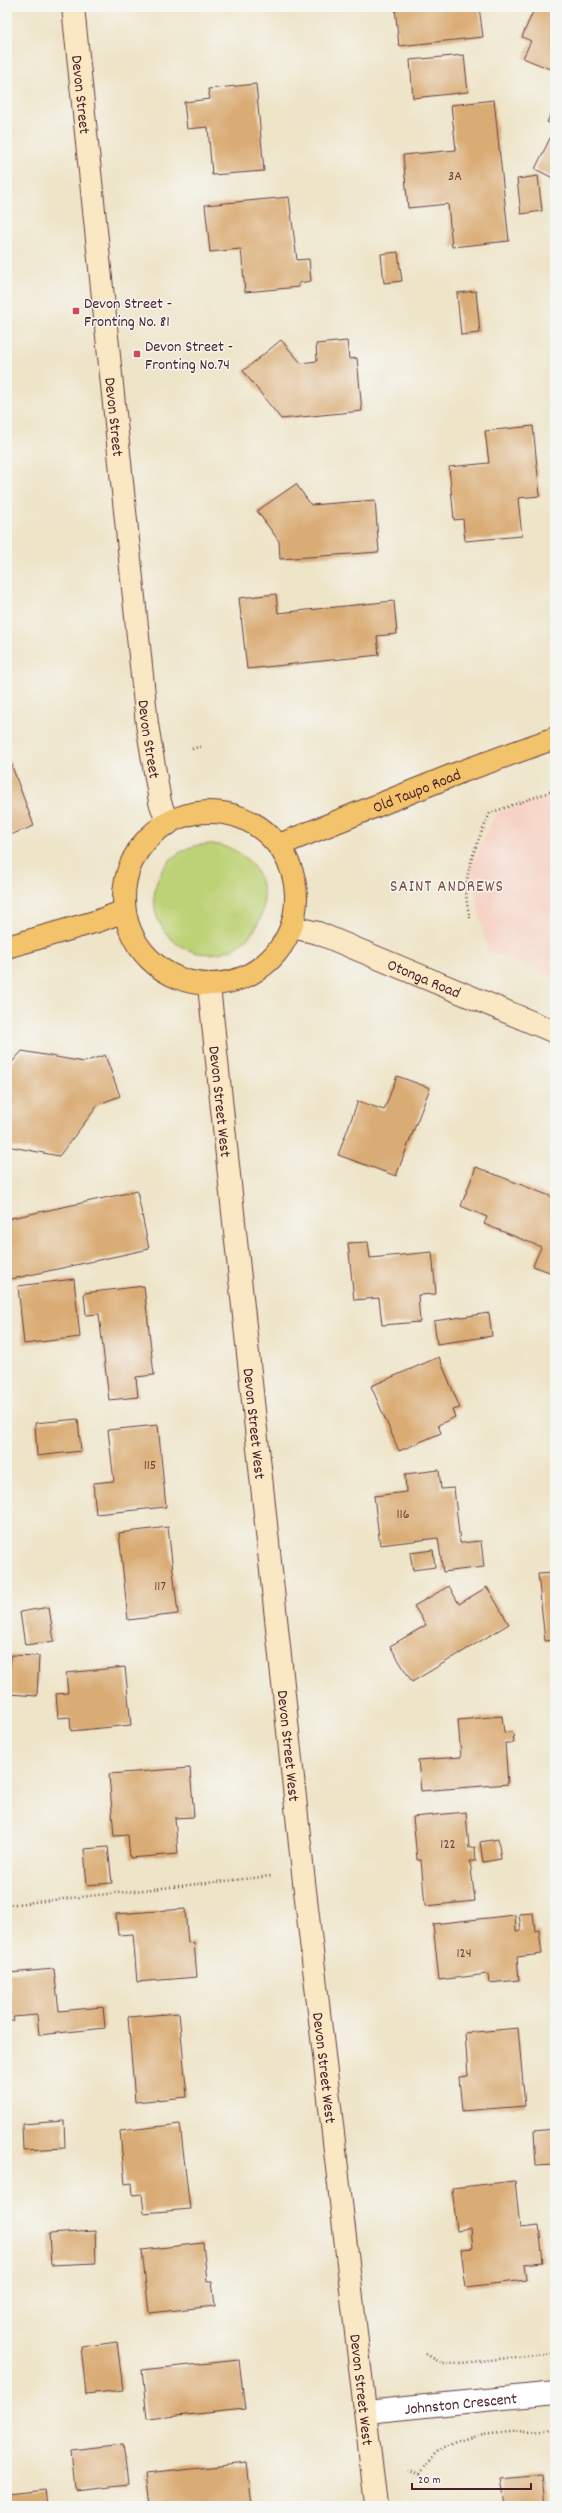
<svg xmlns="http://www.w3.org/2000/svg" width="562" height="2513" viewBox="0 0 562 2513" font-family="Dekko,sans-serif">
  <rect width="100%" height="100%" fill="#f6f6f2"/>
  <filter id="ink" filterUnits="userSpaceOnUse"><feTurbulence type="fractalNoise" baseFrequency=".025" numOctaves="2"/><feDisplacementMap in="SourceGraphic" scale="8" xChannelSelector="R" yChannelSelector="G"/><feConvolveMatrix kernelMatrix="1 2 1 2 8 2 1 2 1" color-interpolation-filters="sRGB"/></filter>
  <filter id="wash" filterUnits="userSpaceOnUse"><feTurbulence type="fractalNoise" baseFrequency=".012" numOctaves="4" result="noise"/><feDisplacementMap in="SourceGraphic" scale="16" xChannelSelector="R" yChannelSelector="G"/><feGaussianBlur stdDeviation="0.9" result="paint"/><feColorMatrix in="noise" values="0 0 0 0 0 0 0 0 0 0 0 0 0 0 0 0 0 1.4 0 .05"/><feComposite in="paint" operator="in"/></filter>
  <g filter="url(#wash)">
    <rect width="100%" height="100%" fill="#eee4c8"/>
    <path fill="#f6d2c4" d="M555,795V977L487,950L470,868L496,813Z"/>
    <path fill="#bdd276" stroke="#847850" d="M154 899a55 55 0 1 1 110 0a55 55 0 1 1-110 0Z"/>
    <g id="blocks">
      <path fill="#daac75" d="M395,7H479L483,37L399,46Z
        M535,7H555V56L550,69L523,58L531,41L522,37Z
        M464,55L468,92L413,98L410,60Z
        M256,84L264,171L212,175L208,127L187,129L184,102L210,99L208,89Z
        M494,100L509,241L452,247L448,204L408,208L403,155L456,150L451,105Z
        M555,107V126L547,122Z
        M555,128V179L535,169Z
        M538,176L542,211L521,214L517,179Z
        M289,197L297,260L309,259L311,281L299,283V287L245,292L241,249L210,252L205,205Z
        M398,252L402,281L384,283L381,254Z
        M476,291L480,333L461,335L457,293Z
        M281,340L301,363L317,361L316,344L347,341L349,359L357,358L362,411L281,419L243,371Z
        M533,426L540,496L518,498L522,536L465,541L463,519L454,520L449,467L489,463L485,431Z
        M296,484L311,505L375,500L379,552L280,559L279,541L257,511Z
        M276,594L278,613L394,601L397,634L377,636L379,655L247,669L239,598Z
        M10,761L34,826L7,836V762Z
        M22,1051L84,1062L105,1055L120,1096L99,1104L59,1156L7,1146V1068Z
        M397,1076L430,1088L396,1176L338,1155L358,1101L384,1110Z
        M476,1167L555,1198V1274L533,1266L541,1247L484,1224L487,1217L461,1206Z
        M137,1191L149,1249L7,1280V1219Z
        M368,1242L370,1258L432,1252L436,1294L418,1295L420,1322L382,1325L379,1298L354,1300L348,1243Z
        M74,1279L80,1337L24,1344L18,1286Z
        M144,1286L154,1375L136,1377L138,1397L109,1400L99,1314L86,1315L84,1293Z
        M489,1313L492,1336L437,1344L434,1321Z
        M439,1357L460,1408L452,1410L455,1417L438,1425L441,1433L399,1451L371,1386Z
        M78,1419L81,1451L37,1456L35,1423Z
        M158,1425L166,1507L96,1514L93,1483L114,1481L108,1430Z
        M439,1470L441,1489L454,1488L460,1543L481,1541L484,1567L443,1572L438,1538L380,1545L374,1496L406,1492L405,1474Z
        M168,1527L178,1614L128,1620L119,1533Z
        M433,1550L435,1567L413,1570L410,1553Z
        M555,1573V1640L545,1641L538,1574Z
        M449,1586L459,1604L487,1587L509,1624L412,1682L390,1646L426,1625L414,1606Z
        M49,1607L54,1641L25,1645L20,1612Z
        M11,1655L39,1656L37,1696L9,1694Z
        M125,1667L131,1725L71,1731L70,1717L58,1718L56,1694L68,1693L66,1673Z
        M502,1716L504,1733L513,1732L514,1743H505L508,1784L421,1791L418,1760L461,1757L458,1720Z
        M190,1768L194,1817L175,1818L178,1854L130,1858L128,1835L114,1836L109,1774Z
        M466,1812L469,1848L475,1847L476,1861H470L475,1901L425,1906L421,1860H417L413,1817Z
        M498,1839L501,1859L483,1862L480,1842Z
        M108,1847L112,1883L87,1885L84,1849Z
        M185,1909L188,1943L194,1942L197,1977L137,1982L133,1934L118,1935L116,1914Z
        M533,1913L535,1931L539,1930L542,1954L517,1957L519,1980L489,1983L488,1974L439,1980L433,1924L515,1915L516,1931L521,1930L519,1914Z
        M551,1964H555V1999H554Z
        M54,1969L59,2011L103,2007L105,2028L39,2035L37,2015L13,2017L14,2021H7V1996H11L9,1973Z
        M179,2013L187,2097L135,2102L128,2017Z
        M518,2028L525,2106L462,2111L459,2077L468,2076L465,2033Z
        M64,2121L65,2148L23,2150L22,2124Z
        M180,2124L190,2209L144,2213L142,2194L133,2195L132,2183L125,2184L120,2131Z
        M555,2129V2165L536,2166L534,2131Z
        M515,2181L520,2228L539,2226L543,2262L524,2264L526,2280L466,2287L461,2249L473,2248L471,2228L457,2230L452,2188Z
        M95,2231L96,2263L51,2265L49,2234Z
        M203,2243L207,2281H212L215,2306L149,2313L142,2250Z
        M117,2342L123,2390L86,2394L81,2347Z
        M239,2360L245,2409L147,2419L142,2370Z
        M123,2444L128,2484L75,2490L71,2450Z
        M247,2463L252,2506H149L145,2474Z
        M542,2475L545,2506H505L501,2479Z
        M45,2490L47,2506H7V2494Z"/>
    </g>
  </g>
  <g filter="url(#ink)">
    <use href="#blocks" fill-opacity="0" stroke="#633d43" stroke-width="1"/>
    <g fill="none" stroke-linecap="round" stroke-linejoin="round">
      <defs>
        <g id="street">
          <path id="s1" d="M366,2412L555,2393"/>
        </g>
        <g id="secondary">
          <path id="s2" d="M73,7L147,724L160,802L168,824"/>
          <path id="s3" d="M292,927L318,933L555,1032"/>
          <path id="s4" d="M209,986L303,1873L376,2506"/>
        </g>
        <g id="highway">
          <circle cx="210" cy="898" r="86"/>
          <path id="s5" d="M279,845L458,773L555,738"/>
          <path d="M7,947L98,921L124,911"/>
        </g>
      </defs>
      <use href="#street" stroke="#633d43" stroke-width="24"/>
      <use href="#secondary" stroke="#633d43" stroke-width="24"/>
      <use href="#highway" stroke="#633d43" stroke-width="24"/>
      <path stroke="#633d43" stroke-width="2.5" stroke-dasharray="1 3" stroke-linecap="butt" d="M192,749L202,746
        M470,918C459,879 475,848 490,813L555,790
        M7,1905L271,1876
        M426,2354L441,2363H461L555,2353
        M408,2469L419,2474C427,2463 435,2453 447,2446C474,2431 524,2432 555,2429"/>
      <use href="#street" stroke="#fff" stroke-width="22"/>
      <use href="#secondary" stroke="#fae7c3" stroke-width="22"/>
      <use href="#highway" stroke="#f2c36a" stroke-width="22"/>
    </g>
  </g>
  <g fill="#d1495b" stroke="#f6f6f2" stroke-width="1.5">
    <rect x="72" y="307" width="8" height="8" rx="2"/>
    <rect x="133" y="350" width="8" height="8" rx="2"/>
  </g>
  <g text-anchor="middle" stroke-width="3" stroke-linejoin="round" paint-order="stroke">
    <g font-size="14" fill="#6e423e">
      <text x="455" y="180">3A</text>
      <text x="150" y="1469">115</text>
      <text x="403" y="1518">116</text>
      <text x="160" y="1590">117</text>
      <text x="448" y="1848">122</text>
      <text x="464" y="1957">124</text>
    </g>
    <g font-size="16" fill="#4a1f2b" stroke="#f6f6f2">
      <text dy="6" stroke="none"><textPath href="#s2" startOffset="88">Devon Street</textPath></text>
      <text dy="6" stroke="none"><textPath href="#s2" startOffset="412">Devon Street</textPath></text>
      <text dy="6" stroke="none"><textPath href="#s2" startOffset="736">Devon Street</textPath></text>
      <text dy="6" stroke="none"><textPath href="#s5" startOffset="148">Old Taupo Road</textPath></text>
      <text dy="6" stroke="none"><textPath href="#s3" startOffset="142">Otonga Road</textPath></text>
      <text dy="6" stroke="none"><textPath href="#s4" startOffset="116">Devon Street West</textPath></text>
      <text dy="6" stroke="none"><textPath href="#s4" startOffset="440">Devon Street West</textPath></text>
      <text dy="6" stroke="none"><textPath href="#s4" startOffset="764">Devon Street West</textPath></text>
      <text dy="6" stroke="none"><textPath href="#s4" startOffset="1088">Devon Street West</textPath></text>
      <text dy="6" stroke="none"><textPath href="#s4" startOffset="1412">Devon Street West</textPath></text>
      <text dy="6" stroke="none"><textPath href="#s1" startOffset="95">Johnston Crescent</textPath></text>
    </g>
    <g font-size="16" fill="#4a1f2b" stroke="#f6f6f2" text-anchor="start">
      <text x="84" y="308">Devon Street -<tspan x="84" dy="18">Fronting No. 81</tspan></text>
      <text x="145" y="351">Devon Street -<tspan x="145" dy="18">Fronting No.74</tspan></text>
    </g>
    <g font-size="17" letter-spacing="1" fill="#7c5045" stroke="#f6f6f2">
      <text x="447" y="891">SAINT ANDREWS</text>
    </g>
  </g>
  <rect width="562" height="2513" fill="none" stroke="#f6f6f2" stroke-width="24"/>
  <path d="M412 2483v6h119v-6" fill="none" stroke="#4a1f2b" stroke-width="2"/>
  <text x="418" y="2483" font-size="12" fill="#4a1f2b" stroke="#f6f6f2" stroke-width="3" paint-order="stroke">20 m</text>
</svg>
